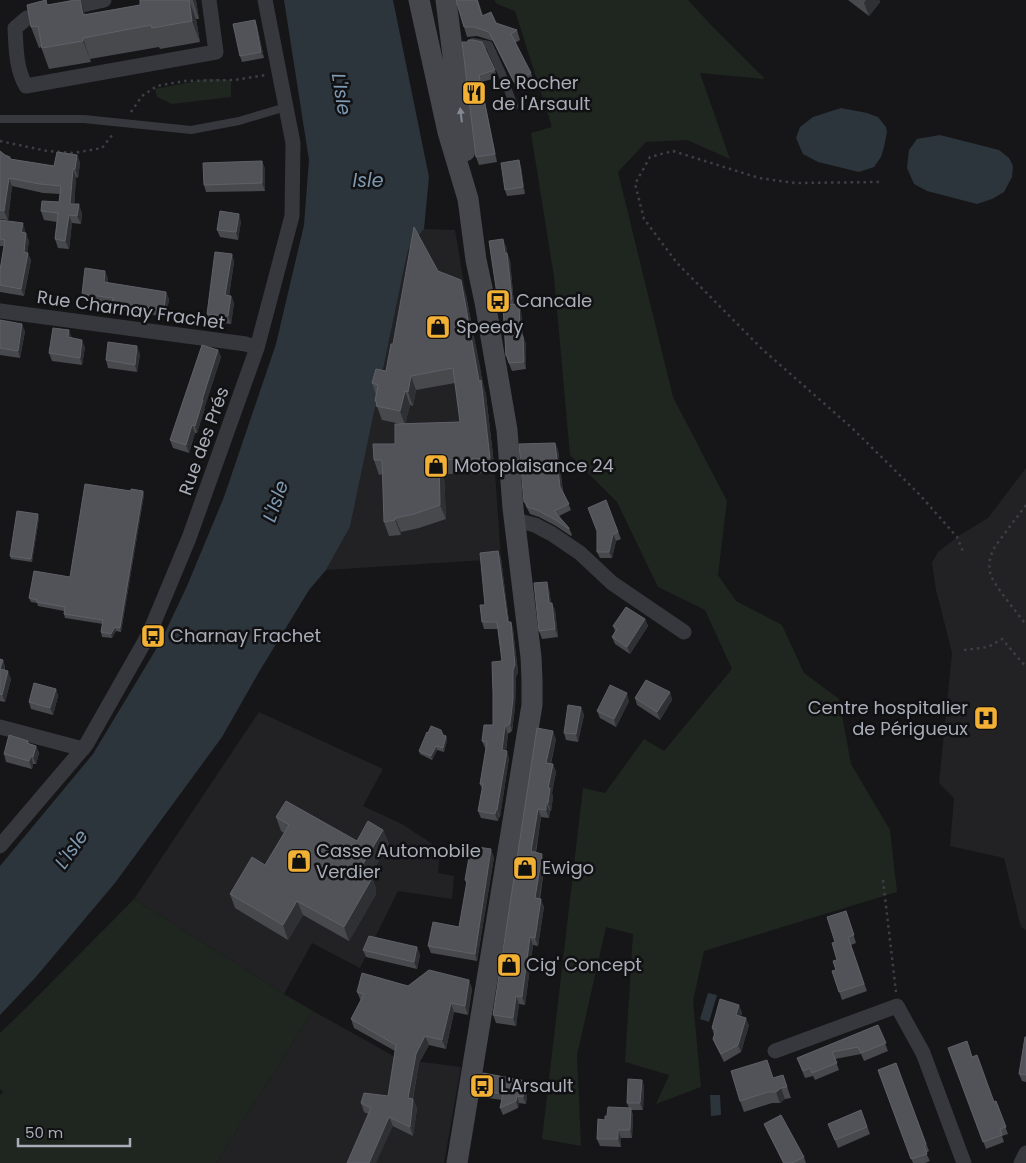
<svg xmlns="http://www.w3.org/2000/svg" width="1026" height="1163" viewBox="0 0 1026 1163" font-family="Poppins,sans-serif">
  <rect width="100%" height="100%" fill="#161618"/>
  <path fill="#222225" d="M424,229L455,230L466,295L486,395L495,473L501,559L326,570L350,527L408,250Z
    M1026,468V930L1021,927L1004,858L950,846L954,798L939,783L952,653L936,590L932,563L938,552L957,537L988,518Z
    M259,712L383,769L363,806L402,824L440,849L438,873L454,876L452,899L398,891L360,968L312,943L284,994L134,899Z
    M313,1011L399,1059L461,1067L444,1163H216Z"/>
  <path fill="#1e261f" d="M494,0H688L712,26L765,79L700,73L730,159L687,140L646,142L618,172L673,397L727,501L718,575L736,601L782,625L804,673L839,699L851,764L890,830L897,892L704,951L693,1001L701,1087L656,1104L669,1075L625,1062L633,934L606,927L577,1055L581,1146L542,1139L583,788L605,793L644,739L664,751L732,669L705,610L658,587L617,502L570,455L554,277L531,133L552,127L515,11L497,4Z
    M207,79L231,80V97L172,104L157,97L155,89Z
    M134,899L284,994L313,1011L216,1163H0V1095L3,1092L0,1089V1033L27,1007Z"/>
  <path fill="#2c353c" d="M284,0H393L429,177L424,229L408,250L350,527L326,570L309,590L259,672L222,737L115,883L35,978L0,1015V866L93,754L161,641L187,586L224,497L276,344L304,225L309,160Z
    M841,108L867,113L878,117L886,127L887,132L884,147L881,157L874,167L859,172L818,162L803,154L796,138L800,127L813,117Z
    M940,135L999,150L1009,158L1013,166L1012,177L1004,192L992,199L977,204L927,191L914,184L907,168L909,150L917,139Z
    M708,993L717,995L709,1022L700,1019Z
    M710,1095H720L721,1115L711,1116Z"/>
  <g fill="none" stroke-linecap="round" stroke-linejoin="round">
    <path stroke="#3d3f44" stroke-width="2.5" stroke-dasharray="2.5 4" stroke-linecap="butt" d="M131,112L142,96L157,86L184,81L234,80L266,75
      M0,141L47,151L74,153L102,148L113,134
      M879,182L795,183L759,178L673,151L650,157L635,184L644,219L677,263L762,349L852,428L920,495L957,537L964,554
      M1026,505L996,545C991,553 988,562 990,572C992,584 1018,613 1026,625
      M964,650L988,647L1002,639L1026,667
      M883,880L896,992"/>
    <path stroke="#37383d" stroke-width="8" d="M473,42L489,45L502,74L514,106
      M0,119H84L191,130L239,121L286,107"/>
    <path stroke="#37383d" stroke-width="15" d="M104,0L27,18L15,28C16,48 16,69 26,86L216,52L209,0
      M0,311L246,344L257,348
      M515,520L535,525L552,534L580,553L612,583L684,632
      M0,727L83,749
      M0,846L86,745L149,634L189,538L257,348L292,216L293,143L265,0
      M775,1051L897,1006L923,1053L964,1163
      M1021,1163L1026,1153"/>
    <path stroke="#45474d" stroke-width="21" d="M419,0L448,132L468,199L476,260L485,302L507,430L513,508L531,657L532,680V705L457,1163
      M446,0L465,151"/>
  </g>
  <path fill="#47494d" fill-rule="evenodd" d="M46,0L47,5L80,0L85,15L140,5V0H196L199,19H196L200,42L160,49L159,47L90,59L91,62L49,69L41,47L39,48L31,27Z
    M456,0H478L483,16L496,23L517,30L520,40L515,43L531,73L534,82L518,91L493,41L477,36L467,37Z
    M848,0H879L880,2L869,16Z
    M255,20L257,26L264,58L242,62L240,56Z
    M462,42L495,70L497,78L481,82L497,162L479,165L476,157Z
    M0,151L11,159L54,166L77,155L80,163L78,178L76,177L74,204L82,213L81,224L72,223L69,249L58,248L55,239L57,222L44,220L41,211L59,202L60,194L43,193L12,186L8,220L0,219Z
    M519,160L521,167L525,194L507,196L505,190Z
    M262,161L265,169V191L206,192L204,185Z
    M0,220L25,230V233L29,241L27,253L31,260L24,296L0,292V270L4,246H0Z
    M241,221L238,240L220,237L217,230Z
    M506,246L507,253L510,260L514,304H519L521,311L523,336L526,344V369L512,371L506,356L503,308H501L498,301Z
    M232,254L234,262L229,296H231L234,303L231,324L209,321L207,314Z
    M438,271L466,295L483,385L486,395L495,473L444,474L446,519L419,528L401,532V535L389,536L384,522L383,474L379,475L374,460L395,444L401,424L382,420L375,401L376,395L372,383L386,371L393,344ZM455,383L460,422L405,424L410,405L413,406L416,390Z
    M108,278L107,283L166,292L169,299L166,317L115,309L113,305L84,301L82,294Z
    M0,322L25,331L20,358L0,355Z
    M72,338L85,347L82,365L52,361L49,353Z
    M218,350L221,357L205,406V408L197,433H195L189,453L173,448L170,440Z
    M140,354L137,372L108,368L106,360Z
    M555,443L558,450L563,491L571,510L559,516L569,528L572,535L571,536L556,526L539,517L530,514L524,502Z
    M131,491H143L144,495L121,632L116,631L112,638L102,637L101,632L103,624L65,618L64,614V611L38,606L37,603L31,602L29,598L70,577Z
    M606,500L621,539L616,541L612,558H600L597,552Z
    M39,518L32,562L11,559L10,556Z
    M498,551L501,559L509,622H511L513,629L518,672L516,677L515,707L512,731L508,734L506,751L509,758L500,817H499L498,821L481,818L478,811L482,789L480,784L486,749L485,748L482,741L493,725L502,661L498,629H484L482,622L485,605Z
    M549,589L551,603L555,610L558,637L542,639L539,631Z
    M645,619L648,626L630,654L615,644L612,637L615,631L613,626Z
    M0,659L3,660L5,667V670L11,679L5,702L0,701Z
    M56,689L58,696L53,715L31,709L29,702Z
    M670,692L672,700L660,720L637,705L635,698Z
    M629,701L616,727L600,718L597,711Z
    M581,707L584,715L578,742L566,740L564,733Z
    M537,728L556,739L551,764H553L556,772L552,793L553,797L551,811H550L549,818L541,817L536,853L545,862L540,899L544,907L538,946L533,945L525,1005L519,1004L516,1026L496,1023L493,1015Z
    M446,736L447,740L444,752L437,750L432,760L420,754L419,751Z
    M28,741L29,744L36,746L39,753L36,764H33L32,769L6,762L4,754Z
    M276,817L357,841L383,830L389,844L371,874L376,889V894L349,941L303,915L288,940L235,908L230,894L265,865L284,833L281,831Z
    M494,857L477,961L431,953L428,946L459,927L467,884L465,880Z
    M846,911L856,943L851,945L867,991L842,1000L832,971L836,970L837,960L835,942Z
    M417,947L420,955L417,969L366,957L363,950Z
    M469,980L472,989L468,1015L454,1012L446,1049L429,1045L419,1063L413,1099L417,1108L413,1136L364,1112L361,1103L388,1096L395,1051L354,1028L351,1019L361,1001L357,992Z
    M742,1012L741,1016L749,1025L741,1052L724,1062L716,1046L713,1039L714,1035L712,1028Z
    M878,1025L888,1051L864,1061L861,1054L835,1059L839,1070L815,1080L813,1076L805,1078L797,1058Z
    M1026,1037V1082L1022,1081L1019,1074Z
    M948,1048L972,1057L994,1102L996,1101L1008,1134L1002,1136L1004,1142L986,1149Z
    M896,1063L929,1151L926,1153L930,1161L925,1163H913L878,1070Z
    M783,1075L791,1098L785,1099L780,1103H772L744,1112L740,1101L773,1078Z
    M642,1080L644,1087L643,1110H631L633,1115L632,1138H621V1147L600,1146L597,1139L605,1120L607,1116L629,1108L627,1103Z
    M528,1087L526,1104L519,1103L518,1108L503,1115L500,1108L502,1100L482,1097L480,1090Z
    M861,1110L870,1134L838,1148L828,1124Z
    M764,1124L804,1157L806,1163H783L767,1131Z"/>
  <path fill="#2f3033" d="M80,0L88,20L83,15Z
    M189,0L196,19L200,42L192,21Z
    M193,0H196L199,19Z
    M866,0H879L880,2L869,16L864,3Z
    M255,20L257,26L264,58L261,52Z
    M83,38L91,62L83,41Z
    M479,75L481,82L497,162L495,154Z
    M77,155L80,163L78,178L75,169Z
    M519,160L521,167L525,194L523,187Z
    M262,161L265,169V191L262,183Z
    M73,169L76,177L74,212L70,204Z
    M9,178L12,186L8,220L4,211Z
    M79,204L82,213L81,224L77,216Z
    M239,214L241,221L238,240L236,232Z
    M69,215L72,223L69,249L65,241Z
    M23,223L25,230L24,240L21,232Z
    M26,233L29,241L26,260L24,252Z
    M503,239L506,246L508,258L507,253L510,260L514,306L512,299Z
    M28,253L31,260L24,296L21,289Z
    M232,254L234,262L228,302L225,295Z
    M105,271L108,278L106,289L104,282Z
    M461,280L466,295L483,385L486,395L495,473L490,458L479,381Z
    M166,292L169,299L166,317L164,310Z
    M231,296L234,303L231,324L228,316Z
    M519,304L521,311L523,337L520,330Z
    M22,324L25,331L20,358L18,351Z
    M69,330L72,338L68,337Z
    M523,337L526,344V369L524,362Z
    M82,340L85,347L82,365L80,358Z
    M137,346L140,354L137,372L135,365Z
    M218,350L221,357L205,406V408L197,433L195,426L202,400Z
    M411,376L416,390L413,406L408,392Z
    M405,391L410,405L405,425L400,411Z
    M192,425L195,433L189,453L186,445Z
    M555,443L558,450L563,494L560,487Z
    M439,460L444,474L446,519L440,505Z
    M143,491L144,495L121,632L120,628Z
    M38,514L39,518L32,562L31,559Z
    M395,518L401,532V535L395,520Z
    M613,534L616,541L612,558L609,552Z
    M498,551L501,559L510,629L508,622Z
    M547,582L549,589L552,611L549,603Z
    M552,603L555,610L558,637L555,629Z
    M645,619L648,626L630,654L627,647Z
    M511,622L513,629L518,672L516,677L515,707L512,731L510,724Z
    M115,627L116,631L112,638L111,634Z
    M3,660L5,667L3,676L0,669Z
    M8,671L11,679L5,702L2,695Z
    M56,689L58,696L53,715L50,708Z
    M670,692L672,700L660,720L657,712Z
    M627,693L629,701L616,727L614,719Z
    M581,707L584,715L578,742L576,734Z
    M505,726L508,734L505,757L502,750Z
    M553,731L556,739L549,771L546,763Z
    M446,736L447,740L444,752L443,748Z
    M36,746L39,753L36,764L33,757Z
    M436,746L437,750L432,760L431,756Z
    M507,751L509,758L500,817L497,810Z
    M31,756L33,764L32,769L29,761Z
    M553,764L556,772L552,793L553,797L551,811L548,803V788Z
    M546,803L550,811L549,818L546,810Z
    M538,809L541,817L534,860L531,851Z
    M496,810L499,817L498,821L495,814Z
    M383,830L389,844L366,883L360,869Z
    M491,849L494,857L477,961L475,954Z
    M542,854L545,862L538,906L535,898Z
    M371,875L376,889V894L349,941L344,927Z
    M541,899L544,907L538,946L535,938Z
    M297,901L303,915L288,940L283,925Z
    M530,937L533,945L525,1005L522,997Z
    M417,947L420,955L417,969L414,962Z
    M469,980L472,989L468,1015L465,1006Z
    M516,996L519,1004L516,1026L513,1018Z
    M451,1003L454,1012L446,1049L442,1040Z
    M739,1005L742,1012L739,1022L736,1015Z
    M746,1018L749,1025L741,1052L738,1045Z
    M425,1036L429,1045L419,1063L411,1107L408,1098L416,1054Z
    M642,1080L644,1087L643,1110L640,1103Z
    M526,1081L528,1087L526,1104L523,1097Z
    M781,1088L785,1099L780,1103L776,1092Z
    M517,1096L519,1103L518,1108L516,1101Z
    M413,1099L417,1108L413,1136L410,1127Z
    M631,1108L633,1115L632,1138L630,1130Z
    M389,1117L393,1126L376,1163H369Z
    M618,1130L621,1138V1147L618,1139Z"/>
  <path fill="#525359" stroke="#5f6168" d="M46,0L47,5L76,0H80L83,15L140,5V0H189L192,21L152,28L151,25L83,38V41L42,48L38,26L31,27L27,5Z
    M456,0H477L482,16L491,12L496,23L517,30L511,34L531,73L514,82L489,32L474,27H464Z
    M255,20L261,52L240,56L233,24Z
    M468,40H473L482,42L495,70L479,75L495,154L476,157L462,42H468Z
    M0,151L5,155L10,157V159L54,166L57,152L77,155L75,169H73L70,204H79L77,216L69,215L65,241L55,239L58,213L41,211L42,201L59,202L61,186L40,184L9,178L4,211L0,210Z
    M519,160L523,187L505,190L501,163Z
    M262,161V183L204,185L203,163Z
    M220,211L239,214L236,232L217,230Z
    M0,220L23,223L21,232L26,233L24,252L28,253L21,289L0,285V270L5,240L0,239Z
    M414,227L438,271L461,280L479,381L481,380L490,458L439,460L440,505L414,514L395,518V520L384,522L382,460H374L373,444H395V424L460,422L453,368L411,376L408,392L405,391L400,411L376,406L377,402L375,401L378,385L372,383L376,369L386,371L391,344H393Z
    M503,239L505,253H507L512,299L498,301L489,241Z
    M215,252L232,254L225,295L231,296L228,316L207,314Z
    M85,268L105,271L104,282L166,292L164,310L112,302L113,298L82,294Z
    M519,304L520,330L523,337L524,362L509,363L507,356H506L503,305Z
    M0,320L22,324L18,351L0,348Z
    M53,328L69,330L68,337L82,340L80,358L49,353Z
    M108,342L137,346L135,365L106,360Z
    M202,345L218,350L202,400H203L195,426L192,425L186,445L170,440Z
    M555,443L560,487L569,504L554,511L569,528V529L554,519L537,510L527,507L526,502H524L519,444Z
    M85,484L131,491V489L143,491L120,628L115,627L111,634L101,632L103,620L64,614L65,607L37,602V600L29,598L34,571L70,577Z
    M606,500L618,532L613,534L609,552H597V531L588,508Z
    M17,511L38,514L31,559L10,556Z
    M498,551L508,622H511L515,665L513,670V699L510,724L505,726L502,750L507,751L497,810H496L495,814L478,811L483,784H480L487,742L482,741L484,725H493V693L492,662L502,661L497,622H482L480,605H485L480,553Z
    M547,582L549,603H552L555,629L539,631L534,583Z
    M626,607L645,619L627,647L612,637L617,629L613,626Z
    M0,659L3,660L0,669L8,671L2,695L0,694Z
    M646,680L670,692L657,712L635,698Z
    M34,683L56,689L50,708L29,702Z
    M610,685L627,693L614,719L597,711Z
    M568,705L581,707L576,734L564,733Z
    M431,726L441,730L443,735L446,736L443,748L436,746L431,756L419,751L427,732L428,733Z
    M537,728L553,731L546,763L553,764L548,788H550L548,803H546V810L538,809L531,851L542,854L535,898L541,899L535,938L530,937L522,997L516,996L513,1018L493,1015Z
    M9,735L28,741L27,743L36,746L33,757L31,756L29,761L4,754Z
    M286,801L357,841L368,821L383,830L360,869L371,875V880L344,927L297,901L283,925L230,894L252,857L265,865L289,825L276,817Z
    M471,846L491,849L475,954L428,946L433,922L459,927L467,881L465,880Z
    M846,911L854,935L848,937L864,984L839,992L832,971L836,970L833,961L837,960L832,943L835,942L827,917Z
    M369,936L417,947L414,962L363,950Z
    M429,970L469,980L465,1006L451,1003L442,1040L425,1036L416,1054L408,1098L413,1099L410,1127L389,1117L369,1163H347L371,1108L361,1103L364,1093L388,1096L396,1045L351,1019L364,994L357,992L362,973L408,986Z
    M720,999L739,1005L736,1015L746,1018L738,1045L721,1054L713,1039L716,1030L712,1028Z
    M878,1025L886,1043L861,1053L858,1047L832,1052L837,1063L812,1073L810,1068L803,1071L797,1058Z
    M1025,1037H1026V1075L1019,1074Z
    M967,1041L972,1057L977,1055L994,1102L996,1101L1006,1127L1000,1129L1002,1135L983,1142L948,1048Z
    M767,1060L773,1078L783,1075L787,1087L781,1088L776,1092H768L740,1101L731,1071Z
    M896,1063L926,1144L924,1146L927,1154L911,1159L878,1070Z
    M483,1073L526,1081L523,1097L517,1096L516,1101L500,1108L503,1094L480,1090Z
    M628,1079L642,1080L640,1103H627Z
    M608,1107L631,1108L630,1130H618V1139H597L598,1119L605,1120V1116H607Z
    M861,1110L867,1127L835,1140L828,1124Z
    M781,1115L804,1157L792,1163H784L764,1124Z"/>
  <defs><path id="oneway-solid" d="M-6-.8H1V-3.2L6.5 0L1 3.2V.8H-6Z" transform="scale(1.25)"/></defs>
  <use fill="#858993" href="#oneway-solid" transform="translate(461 115) rotate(-97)"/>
  <defs>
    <symbol id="restaurant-square" viewBox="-11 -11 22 22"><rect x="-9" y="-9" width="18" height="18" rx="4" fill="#f2b134" stroke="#111113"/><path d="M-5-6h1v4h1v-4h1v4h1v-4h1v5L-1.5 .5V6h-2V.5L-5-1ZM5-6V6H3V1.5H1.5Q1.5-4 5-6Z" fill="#111"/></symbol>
    <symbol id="bus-square" viewBox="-11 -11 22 22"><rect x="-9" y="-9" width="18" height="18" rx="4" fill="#f2b134" stroke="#111113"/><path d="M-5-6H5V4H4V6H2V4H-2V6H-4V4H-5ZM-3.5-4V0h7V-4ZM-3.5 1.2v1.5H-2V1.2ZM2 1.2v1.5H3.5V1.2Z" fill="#111"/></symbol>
    <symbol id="shop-square" viewBox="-11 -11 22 22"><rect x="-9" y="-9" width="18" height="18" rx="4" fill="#f2b134" stroke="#111113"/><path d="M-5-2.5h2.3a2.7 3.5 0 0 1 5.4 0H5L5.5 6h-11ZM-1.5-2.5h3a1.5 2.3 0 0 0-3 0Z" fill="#111"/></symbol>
    <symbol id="hospital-square" viewBox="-11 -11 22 22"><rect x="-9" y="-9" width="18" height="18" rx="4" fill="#f2b134" stroke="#111113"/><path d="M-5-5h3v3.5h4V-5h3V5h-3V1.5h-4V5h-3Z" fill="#111"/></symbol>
  </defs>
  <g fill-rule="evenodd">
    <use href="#restaurant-square" x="460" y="79" width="28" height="28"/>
    <use href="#bus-square" x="484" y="287" width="28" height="28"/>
    <use href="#shop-square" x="424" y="313" width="28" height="28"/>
    <use href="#shop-square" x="422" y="452" width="28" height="28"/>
    <use href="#bus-square" x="139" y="622" width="28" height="28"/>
    <use href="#hospital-square" x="972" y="704" width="28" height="28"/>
    <use href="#shop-square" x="285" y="847" width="28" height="28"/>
    <use href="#shop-square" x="511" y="854" width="28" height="28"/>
    <use href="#shop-square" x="495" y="951" width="28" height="28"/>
    <use href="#bus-square" x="468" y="1072" width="28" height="28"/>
  </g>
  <g text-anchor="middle" stroke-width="5" stroke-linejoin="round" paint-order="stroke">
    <g font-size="18" fill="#a8adb8" stroke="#111113" text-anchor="start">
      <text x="492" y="89">Le Rocher<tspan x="492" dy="21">de l'Arsault</tspan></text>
      <text x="516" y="307">Cancale</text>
      <text x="456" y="333">Speedy</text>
      <text x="454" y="472">Motoplaisance 24</text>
      <text x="170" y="642">Charnay Frachet</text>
      <text x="968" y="714" text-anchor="end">Centre hospitalier<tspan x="968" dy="21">de Périgueux</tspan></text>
      <text x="316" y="857">Casse Automobile<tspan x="316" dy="21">Verdier</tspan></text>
      <text x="542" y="874">Ewigo</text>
      <text x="526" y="971">Cig' Concept</text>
      <text x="500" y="1092">L'Arsault</text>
    </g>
    <g font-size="18" fill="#a8adb8" stroke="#111113">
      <text transform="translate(131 310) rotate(8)" y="6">Rue Charnay Frachet</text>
      <text transform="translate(204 441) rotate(-70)" y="6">Rue des Prés</text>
    </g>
    <g font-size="19" font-style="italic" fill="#7f9bb3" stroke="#111113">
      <text transform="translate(342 94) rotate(81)" y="7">L'Isle</text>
      <text x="368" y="187">Isle</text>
      <text transform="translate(275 501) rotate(-71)" y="7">L'Isle</text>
      <text transform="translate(71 849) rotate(-55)" y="7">L'Isle</text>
    </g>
  </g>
  <path d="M18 1138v8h112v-8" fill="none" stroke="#a8adb8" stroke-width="2.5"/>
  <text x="25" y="1138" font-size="15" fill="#a8adb8" stroke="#111113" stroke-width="4" paint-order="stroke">50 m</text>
</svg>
